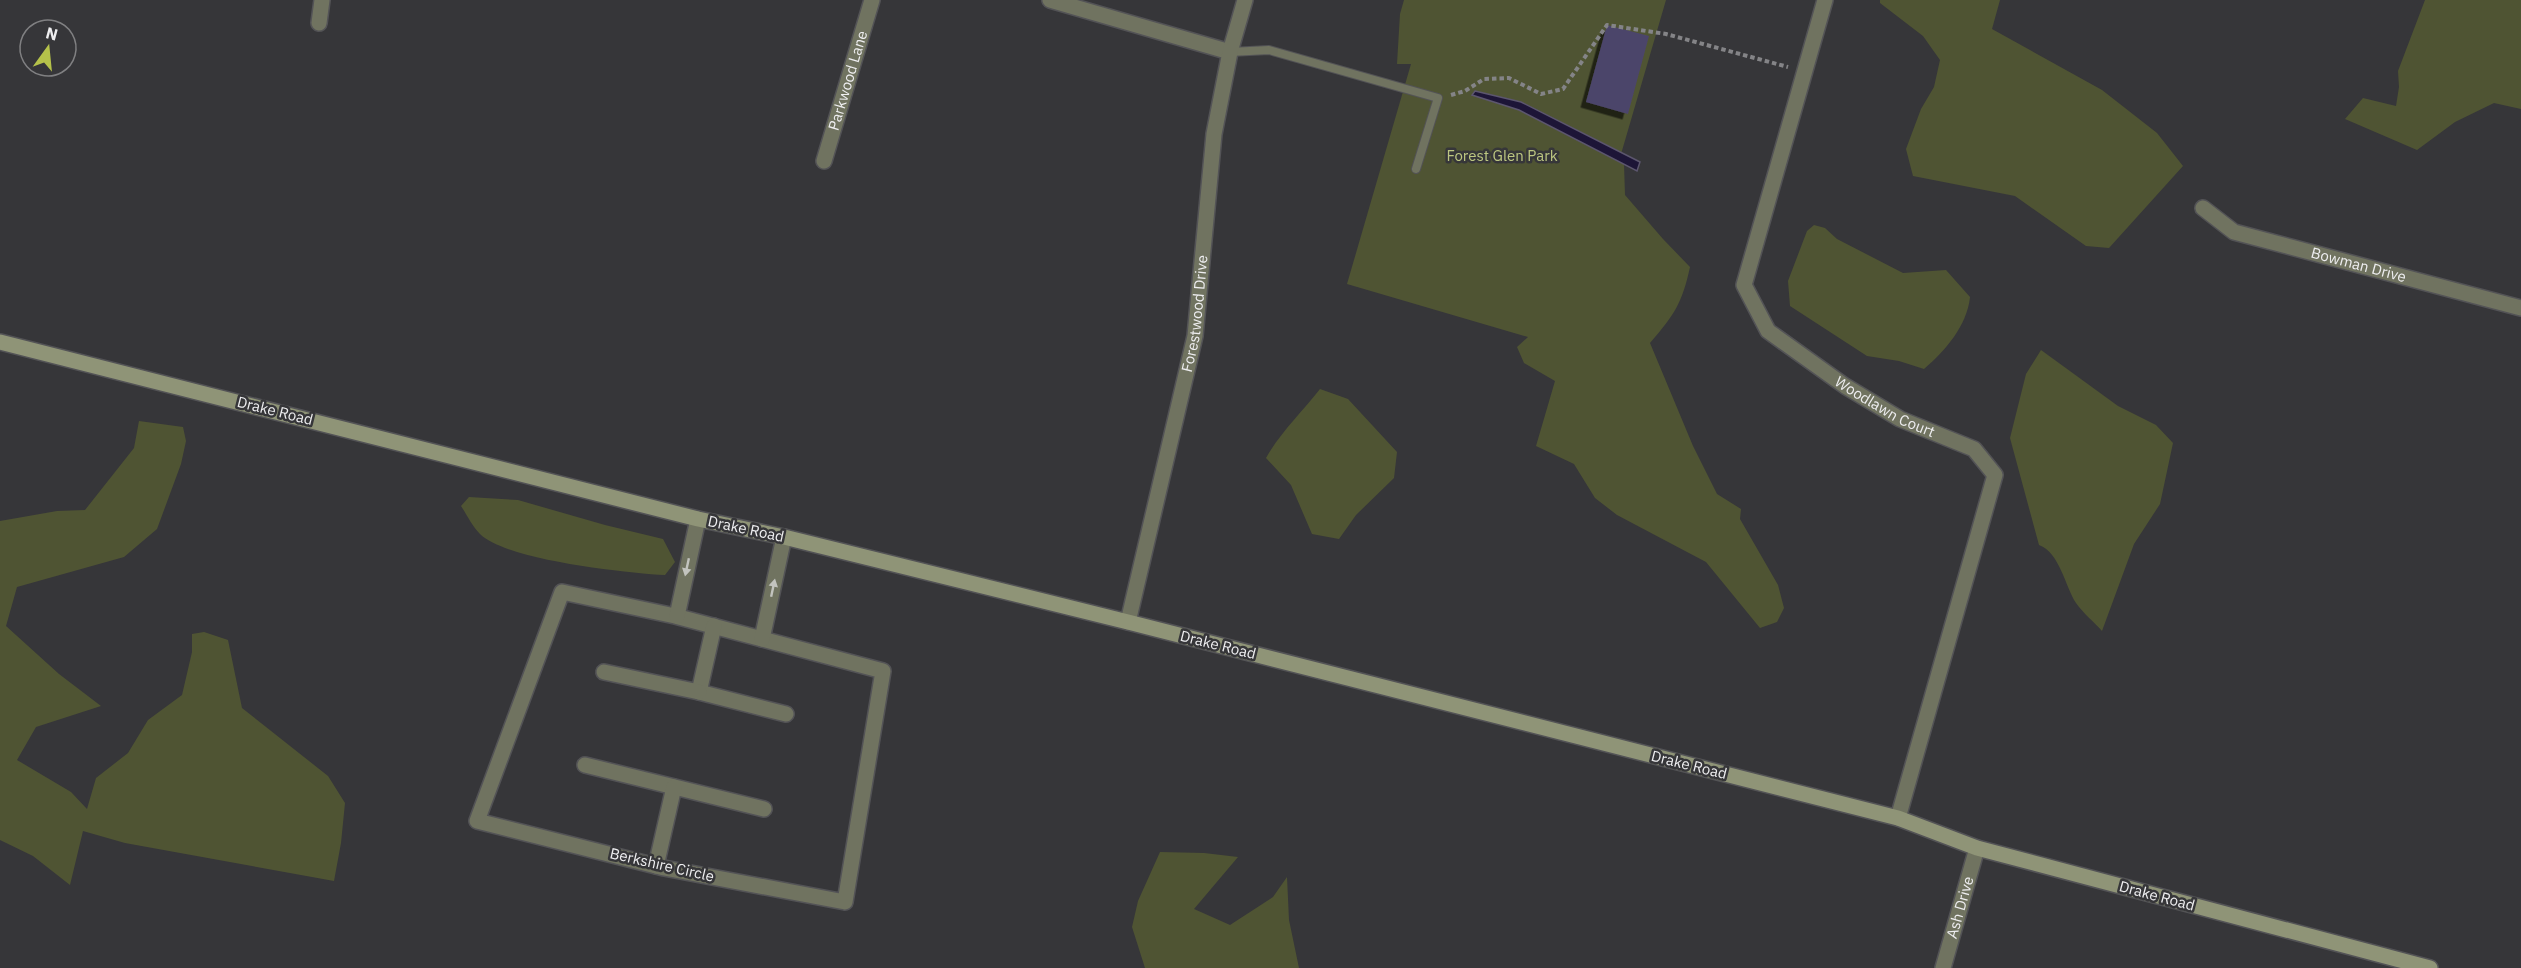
<svg xmlns="http://www.w3.org/2000/svg" width="2521" height="968" viewBox="0 0 2521 968" font-family="'IBM Plex Sans',sans-serif">
  <defs>
    <filter id="shadow"><feDropShadow dx="-5.5" dy="5.5" stdDeviation="0" flood-color="#0009"/></filter>
  </defs>
  <rect width="100%" height="100%" fill="#363639"/>
  <path fill="#4f5433" d="M1404,0H1666L1619,161L1624,164L1625,195L1663,239L1690,267C1682,303 1675,314 1650,343L1693,446L1717,494L1741,509L1740,519L1778,585L1784,608L1777,622L1760,628L1706,562L1617,515L1595,498L1574,464L1536,446L1555,381L1524,363L1517,347L1528,337L1347,284L1411,64H1397L1400,14Z
    M1880,0H2000L1992,29L2102,90L2157,133L2183,166L2109,248L2086,246L2015,196L1913,176L1906,149L1921,109L1934,87L1940,60L1923,36L1880,3Z
    M2425,0H2521V109L2494,103L2455,122L2417,150L2345,119L2363,98L2396,106L2399,87L2398,71Z
    M1814,225L1825,228L1837,239L1903,273L1946,270L1970,297C1967,326 1945,351 1924,369L1899,361L1867,356L1790,306L1788,281L1807,231Z
    M2041,350L2118,406L2156,425L2173,443L2160,504L2134,544L2102,631C2094,622 2083,613 2076,603C2065,586 2060,553 2039,545L2010,438L2026,374Z
    M1320,389L1348,399L1397,452L1394,478L1356,515L1339,539L1312,534L1291,485L1266,458C1280,433 1302,412 1320,389Z
    M139,421L183,427L186,441L181,464L157,529L124,557L17,587L6,626L59,674L101,706L36,727L17,760L71,792L87,809L96,778L128,753L148,720L182,695L192,652V634L204,632L228,640L242,708L328,776L345,803L341,843L334,881L125,843L83,831L70,885L33,856L0,840V521L57,511L85,510L134,448Z
    M469,497L518,500L605,525L663,539L675,562L665,575C626,573 506,560 480,534C472,526 467,515 461,506Z
    M1160,852L1204,853L1238,857L1194,909L1230,925L1273,897L1287,877L1289,920L1299,968H1145L1132,927L1138,901Z"/>
  <path fill="#1d1537" stroke="#5c566e" stroke-width="1.5" d="M1475,91L1521,102L1640,162L1637,171L1519,110L1472,95Z"/>
  <path fill="#4c456b" filter="url(#shadow)" d="M1607,25L1649,36L1628,114L1586,102Z"/>
  <g fill="none" stroke-linecap="round" stroke-linejoin="round">
    <defs>
      <path id="lane" d="M1230,52L1269,50L1438,98L1416,169"/>
      <g id="street">
        <path d="M1050,0L1230,52"/>
        <path id="s1" d="M1825,0L1744,285L1768,331L1845,386L1900,419L1974,449L1995,475L1898,818"/>
        <path d="M319,23L322,0"/>
        <path id="s2" d="M824,161L872,0"/>
        <path id="s3" d="M2203,208L2234,232L2521,308"/>
        <path d="M562,592L675,616L883,671L845,902L664,868L477,821Z"/>
        <path d="M677,616L698,519"/>
        <path id="s4" d="M1128,622L1195,336L1214,134L1230,52L1245,0"/>
        <path d="M714,626L699,692L786,714"/>
        <path d="M762,639L784,537"/>
        <path d="M604,672L699,692"/>
        <path d="M585,765L764,809"/>
        <path d="M656,866L674,787"/>
        <path id="s5" d="M1943,968L1977,848"/>
      </g>
      <path id="secondary" d="M0,342L698,519L784,537L1128,622L1898,818L1977,848L2430,968"/>
    </defs>
    <use href="#lane" stroke="#535356" stroke-width="10"/>
    <use href="#street" stroke="#535356" stroke-width="18"/>
    <use href="#secondary" stroke="#535356" stroke-width="18"/>
    <path stroke="#848487" stroke-width="4" stroke-dasharray="4.5 3" stroke-linecap="butt" d="M1451,95L1465,91L1484,79L1509,78L1541,94L1563,89L1607,25L1666,34L1788,67"/>
    <use href="#lane" stroke="#707360" stroke-width="8"/>
    <use href="#street" stroke="#707360" stroke-width="15"/>
    <use href="#secondary" stroke="#8f9477" stroke-width="15"/>
  </g>
  <defs><path id="oneway-solid" d="M-6-.8H1V-3.2L6.5 0L1 3.2V.8H-6Z" transform="scale(1.5)"/></defs>
  <g fill="#c2c3be">
    <use href="#oneway-solid" transform="translate(687 567) rotate(102)"/>
    <use href="#oneway-solid" transform="translate(773 588) rotate(-78)"/>
  </g>
  <g text-anchor="middle" stroke-width="5" stroke-linejoin="round" paint-order="stroke">
    <g font-size="15" fill="#eeeef0" stroke="#363639">
      <text dy="5" stroke="none"><textPath href="#s2" startOffset="84">Parkwood Lane</textPath></text>
      <text dy="5" stroke="none"><textPath href="#s3" startOffset="168">Bowman Drive</textPath></text>
      <text dy="5" stroke="none"><textPath href="#s4" startOffset="316">Forestwood Drive</textPath></text>
      <text dy="5" stroke="none"><textPath href="#s1" startOffset="488">Woodlawn Court</textPath></text>
      <text transform="translate(275 411) rotate(14)" y="5">Drake Road</text>
      <text transform="translate(746 529) rotate(12)" y="5">Drake Road</text>
      <text transform="translate(1218 645) rotate(14)" y="5">Drake Road</text>
      <text transform="translate(1689 765) rotate(14)" y="5">Drake Road</text>
      <text transform="translate(662 865) rotate(13)" y="5">Berkshire Circle</text>
      <text transform="translate(2157 896) rotate(15)" y="5">Drake Road</text>
      <text dy="5" stroke="none"><textPath href="#s5" startOffset="63">Ash Drive</textPath></text>
    </g>
    <g font-size="15" fill="#bdc781" stroke="#363639">
      <text x="1502" y="161">Forest Glen Park</text>
    </g>
  </g>
  <g transform="translate(48 48) rotate(15)"><circle r="28" fill="#363639" stroke="#808082" stroke-width="1.5"/>
  <path d="M0-4.5L10 22L0 15L-10 22Z" fill="#b5c24a"/>
  <text y="-9" font-size="16" font-weight="bold" text-anchor="middle" fill="#eeeef0">N</text>
  </g>
</svg>
